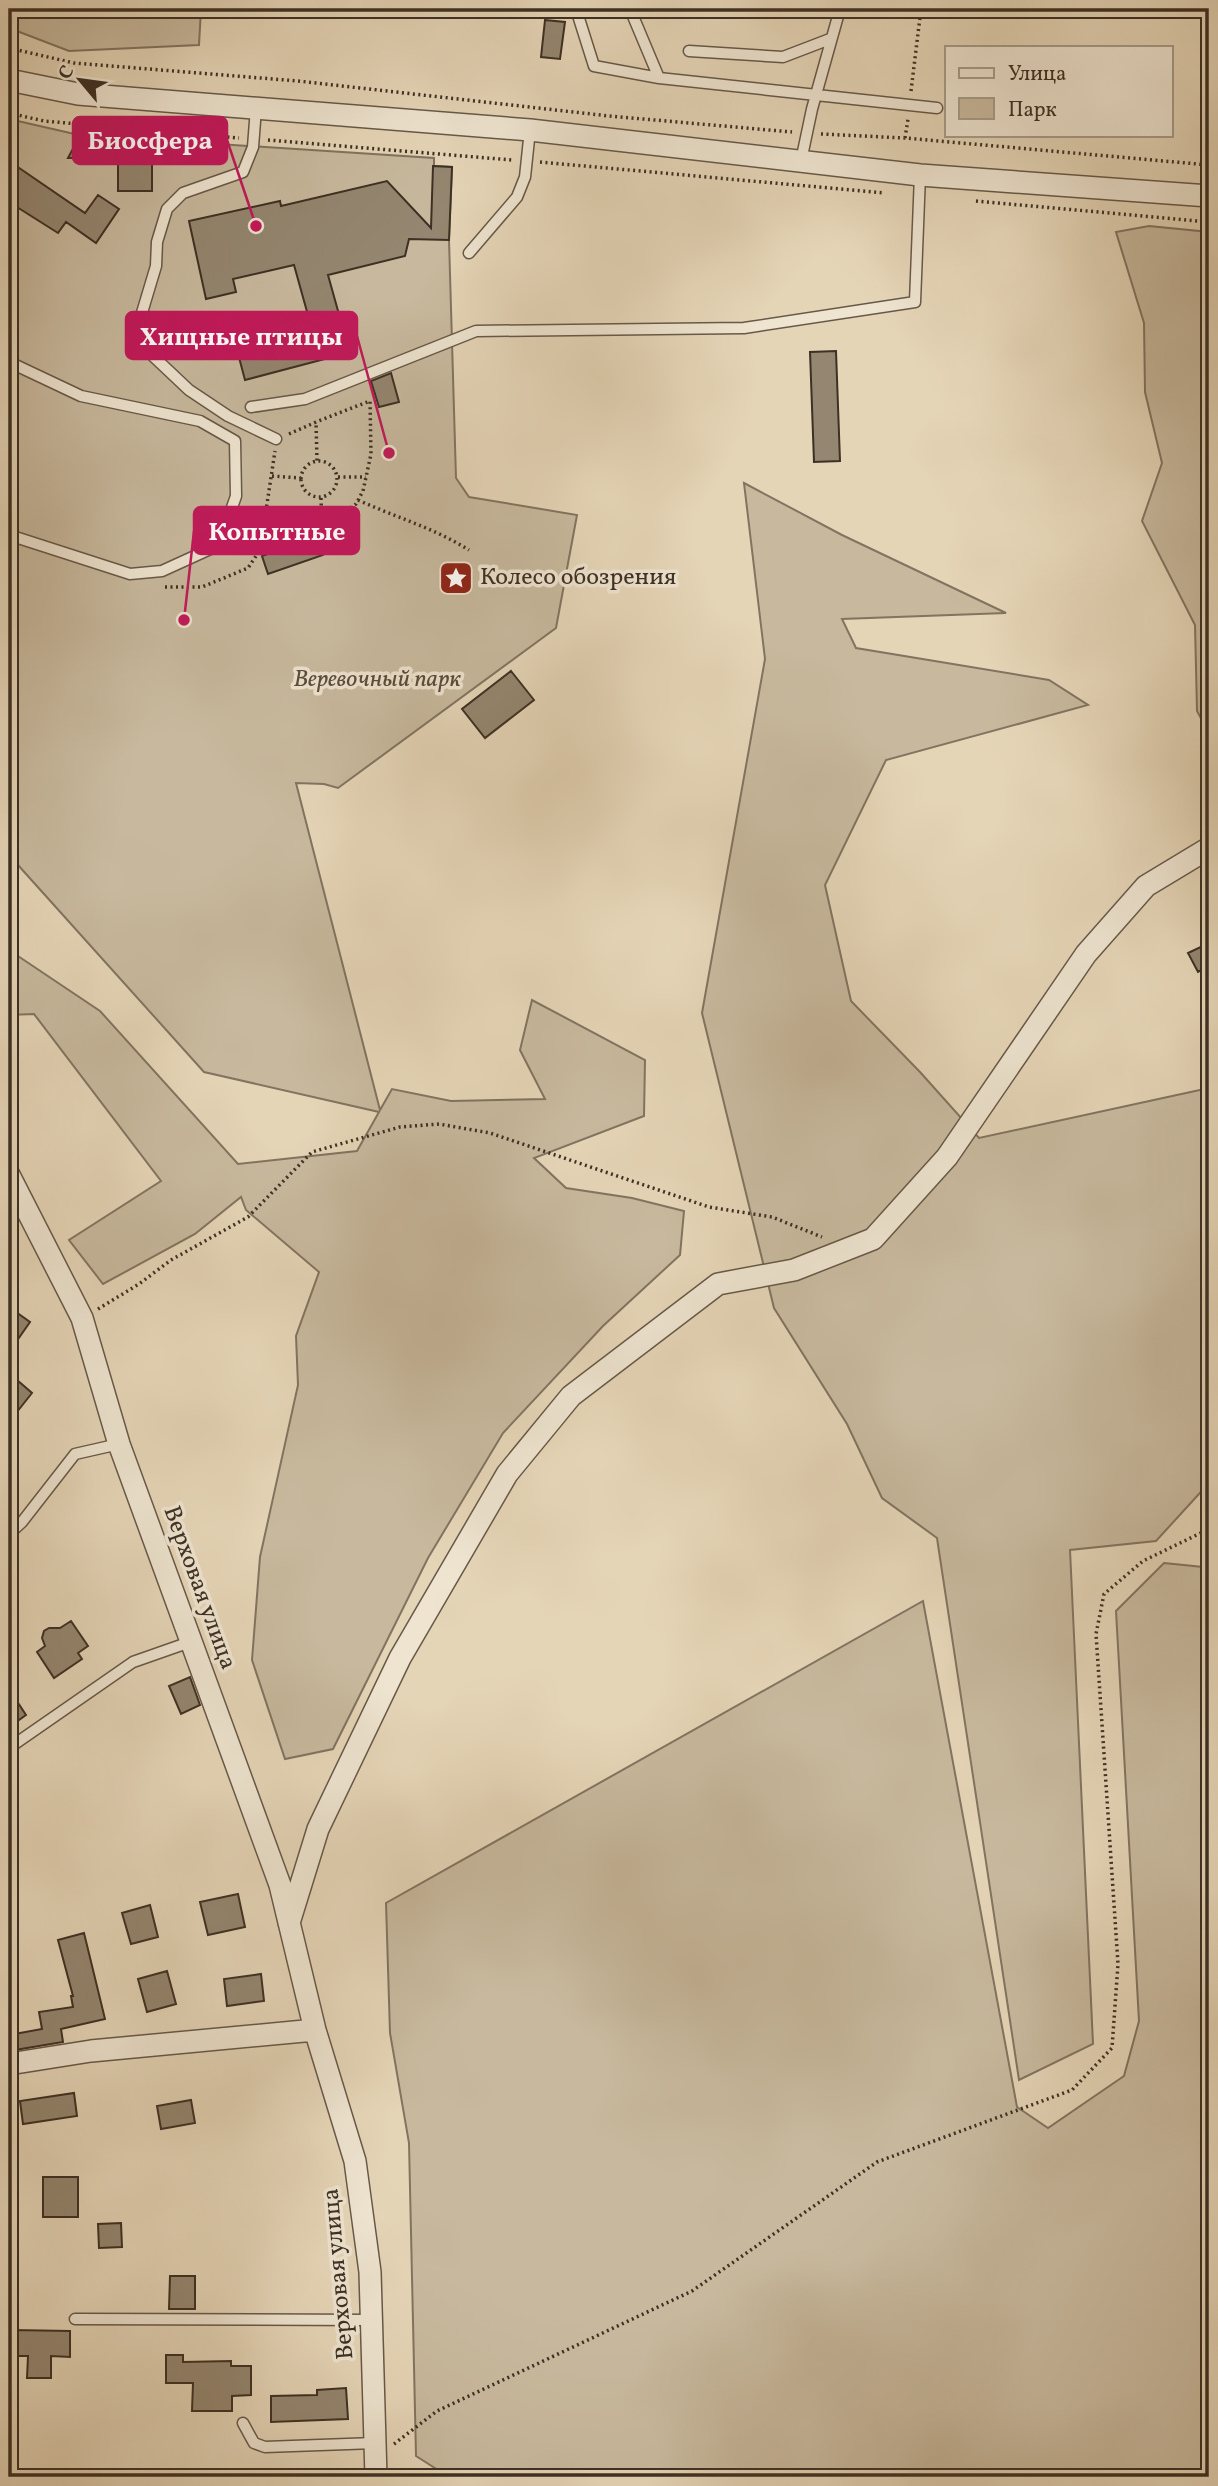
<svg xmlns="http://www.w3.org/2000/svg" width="1218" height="2486" viewBox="0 0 1218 2486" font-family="Vollkorn,serif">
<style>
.green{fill:#c8b99e;stroke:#827461;stroke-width:2}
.building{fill:#948670;stroke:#3d3024;stroke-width:2}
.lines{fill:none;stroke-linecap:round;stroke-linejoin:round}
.lane-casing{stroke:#675949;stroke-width:13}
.street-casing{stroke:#675949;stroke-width:24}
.path{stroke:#3d3024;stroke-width:3.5;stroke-dasharray:2 3.5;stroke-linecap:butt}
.lane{stroke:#eee4d0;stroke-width:10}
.street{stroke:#eee4d0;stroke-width:21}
.labels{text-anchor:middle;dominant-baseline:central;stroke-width:7;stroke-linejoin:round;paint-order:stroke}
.poi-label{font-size:24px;fill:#3d3024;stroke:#eee4d0;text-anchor:start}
.park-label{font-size:24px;font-style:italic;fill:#594b3c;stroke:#eee4d0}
.street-label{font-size:24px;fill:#3d3024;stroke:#eee4d0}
.leader{fill:none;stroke:#c2185b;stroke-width:2.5}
.callout-dot{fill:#c2185b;stroke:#eee4d0;stroke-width:2.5}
.callout{fill:#c2185b;stroke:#c2185b;stroke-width:2.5}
.callout-label{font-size:26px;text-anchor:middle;font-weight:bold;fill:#fff}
</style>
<rect width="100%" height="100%" fill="#e5d5b7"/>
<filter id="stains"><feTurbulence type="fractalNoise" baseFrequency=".00286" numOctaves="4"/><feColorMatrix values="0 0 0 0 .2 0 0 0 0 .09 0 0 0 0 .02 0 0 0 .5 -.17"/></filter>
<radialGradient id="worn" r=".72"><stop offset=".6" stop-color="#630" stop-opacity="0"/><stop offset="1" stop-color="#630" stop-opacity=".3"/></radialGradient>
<path class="green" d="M9,9H201L199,45L69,51L9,28Z
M9,119L79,135L434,158V166L452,167L449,240L456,478L469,497L577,515L556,628L338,788L324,784L296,783L380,1110L392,1089L451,1101L545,1099L520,1050L532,1000L645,1060L644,1116L534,1158L566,1188L632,1198L684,1211L680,1255L603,1326L503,1433L428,1558L333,1749L285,1759L252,1660L260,1557L298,1385L296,1336L319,1272L246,1210L241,1197L195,1234L103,1284L69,1240L161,1181L34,1014L9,1015V950L100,1011L238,1164L357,1151L379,1112L204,1072L9,855Z
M1149,226L1209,232V733L1197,711L1195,625L1142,521L1162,463L1145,392L1144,323L1116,232Z
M744,483L842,535L1006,613L842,619L856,648L1049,680L1088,705L886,760L825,885L851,1001L920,1072L979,1138L1209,1088V1483L1156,1541L1070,1550L1093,2044L1019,2080L937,1538L882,1498L847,1424L774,1308L702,1013L765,659Z
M1164,1563L1203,1567L1209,1575V2477H449L416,2456L409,2143L390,2033L386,1903L923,1601L1017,2107L1048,2128L1124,2076L1139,2021L1116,1611Z"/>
<path class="building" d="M545,20L565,22L560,59L541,57Z
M76,143H137V146H152V191H118V158H68Z
M9,161L85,213L98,195L119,209L96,243L66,222L58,233L9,202Z
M433,166L452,167L449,240L409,239L405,256L328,275L340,318L326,321L336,356L245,380L236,346L311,326L294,265L233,279L236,292L206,299L189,221L280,201L281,206L387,181L431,228Z
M836,351L840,461L814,462L810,352Z
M391,373L399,402L379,407L371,381Z
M316,536L323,555L268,574L262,556Z
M511,671L534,700L485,738L462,709Z
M1209,943V966L1198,972L1188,953Z
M9,1307L30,1322L9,1352Z
M17,1380L32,1393L9,1422V1390Z
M71,1621L88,1646L78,1653L82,1659L54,1678L37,1652L45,1646L42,1638L44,1631L49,1628H60Z
M190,1677L200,1705L181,1714L169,1686Z
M9,1689L26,1715L9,1727Z
M238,1894L245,1927L208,1935L200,1902Z
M150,1905L158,1937L131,1944L122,1913Z
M84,1933L105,2019L61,2029L63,2042L9,2051V2035L42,2029L39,2012L73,2007L71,1996H73L58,1940Z
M167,1971L176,2004L147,2012L138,1979Z
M261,1974L264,2001L227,2006L224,1979Z
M74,2093L77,2116L23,2124L20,2101Z
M191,2100L195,2123L161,2129L157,2106Z
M43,2177H78V2217H43Z
M121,2223L122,2247L99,2248L98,2224Z
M170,2276H195V2309H169Z
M12,2330L70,2331V2357L51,2356V2378H27L28,2356H11Z
M166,2355H183V2362L231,2361V2366H251V2395L232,2396V2411H192L193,2383H166Z
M346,2388L348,2419L271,2422V2396L317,2395V2390Z"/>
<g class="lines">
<g class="lane-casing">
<path id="lane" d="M576,9L594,66L659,78L937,108
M630,9L659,78
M689,51L783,57L830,39
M256,108L253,147L243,172L183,193L167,209L157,242L156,266L141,316L153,356L189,390L228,416L276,439
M801,161L812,109L840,9
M469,253L517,197L525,177L530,130
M9,362L81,396L200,421L235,441L236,496L219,545L162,571L130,574L9,535
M251,407L305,399L476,331L744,328L915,302L920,175
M9,1534L22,1522L75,1454L119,1444
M9,1748L133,1662L190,1642
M75,2319L371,2320
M243,2423L254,2443L265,2447L375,2443"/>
</g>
<g class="street-casing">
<path id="street" d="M9,80L78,94L530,130L920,175L1209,196
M9,1175L82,1318L119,1444L280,1885L315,2030L355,2161L370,2272L376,2477
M289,1923L318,1829L400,1658L507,1474L571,1396L718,1284L794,1270L873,1239L947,1157L1086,954L1146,886L1209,848
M9,2064L91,2051L315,2030"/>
</g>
<path class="path" d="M9,48L74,63L298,81L609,116L792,132
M911,91L921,9
M9,113L44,121L239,138
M821,134L905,138L1209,165
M905,138L908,119
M268,140L512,160
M540,162L885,193
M976,201L1209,222
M289,434L316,422L317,461
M301 479a18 18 0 1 1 36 0a18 18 0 1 1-36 0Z
M272,476L301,478
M338,477H366
M321,498L322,529
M358,500C395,517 434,528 469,550
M260,550L275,451
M165,587H202L248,568L260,550L322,529L356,504L363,491L371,454L370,401L316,422
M98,1309L139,1284L171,1260L248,1217L312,1152L400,1127L439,1124L490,1133L709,1207L772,1217L822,1237
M394,2444L437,2411L692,2291L877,2162L1072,2090L1112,2048L1118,1964L1096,1634L1104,1594L1143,1561L1209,1529"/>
<use href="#lane" class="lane"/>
<use href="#street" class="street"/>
</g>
<defs>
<g id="sight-square" transform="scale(1.75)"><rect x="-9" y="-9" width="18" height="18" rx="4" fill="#8f2418" stroke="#eee4d0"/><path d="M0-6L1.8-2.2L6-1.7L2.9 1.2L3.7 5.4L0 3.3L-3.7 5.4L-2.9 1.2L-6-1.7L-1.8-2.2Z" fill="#fff"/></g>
</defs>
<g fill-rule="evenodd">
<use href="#sight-square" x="456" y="578"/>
</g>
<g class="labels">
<g class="poi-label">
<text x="480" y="578">Колесо обозрения</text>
</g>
<g class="park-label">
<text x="377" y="680">Веревочный парк</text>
</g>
<g class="street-label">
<text transform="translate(199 1588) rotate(70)">Верховая улица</text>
<text transform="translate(339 2274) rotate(-95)">Верховая улица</text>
</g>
</g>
<path class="leader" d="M256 226L227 140M389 453L357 336M184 620L194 531"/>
<g class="callout-dot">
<circle cx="256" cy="226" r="7"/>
<circle cx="389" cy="453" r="7"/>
<circle cx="184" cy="620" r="7"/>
</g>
<g class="callout">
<rect x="73" y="117" width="154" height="47" rx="7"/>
<rect x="126" y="312" width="231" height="47" rx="7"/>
<rect x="194" y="507" width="165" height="47" rx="7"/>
</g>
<g class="callout-label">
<text x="150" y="149">Биосфера</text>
<text x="241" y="345">Хищные птицы</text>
<text x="277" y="540">Копытные</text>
</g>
<rect width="1218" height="2486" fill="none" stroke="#e5d5b7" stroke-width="35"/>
<rect x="10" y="10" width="1197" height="2465" fill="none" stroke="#3d3024" stroke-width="3.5"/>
<rect x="18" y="18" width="1183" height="2451" fill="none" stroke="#3d3024" stroke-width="2"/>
<rect x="945" y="46" width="228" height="91" fill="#eee4d0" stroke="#a79c8b" stroke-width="2"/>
<rect x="959" y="68" width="35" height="10" fill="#eee4d0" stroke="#a79c8b" stroke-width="2"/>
<text x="1008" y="80" font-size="21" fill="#3d3024">Улица</text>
<rect x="959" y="98" width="35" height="21" fill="#c8b99e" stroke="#a79c8b" stroke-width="2"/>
<text x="1008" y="116" font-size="21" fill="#3d3024">Парк</text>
<g transform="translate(80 80) rotate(299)" stroke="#eee4d0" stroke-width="5" paint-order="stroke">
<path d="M0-5L12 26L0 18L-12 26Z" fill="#3d3024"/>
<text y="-10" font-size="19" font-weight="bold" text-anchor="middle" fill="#3d3024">С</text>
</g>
<rect width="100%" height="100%" filter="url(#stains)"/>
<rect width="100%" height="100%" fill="url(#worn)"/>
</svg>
